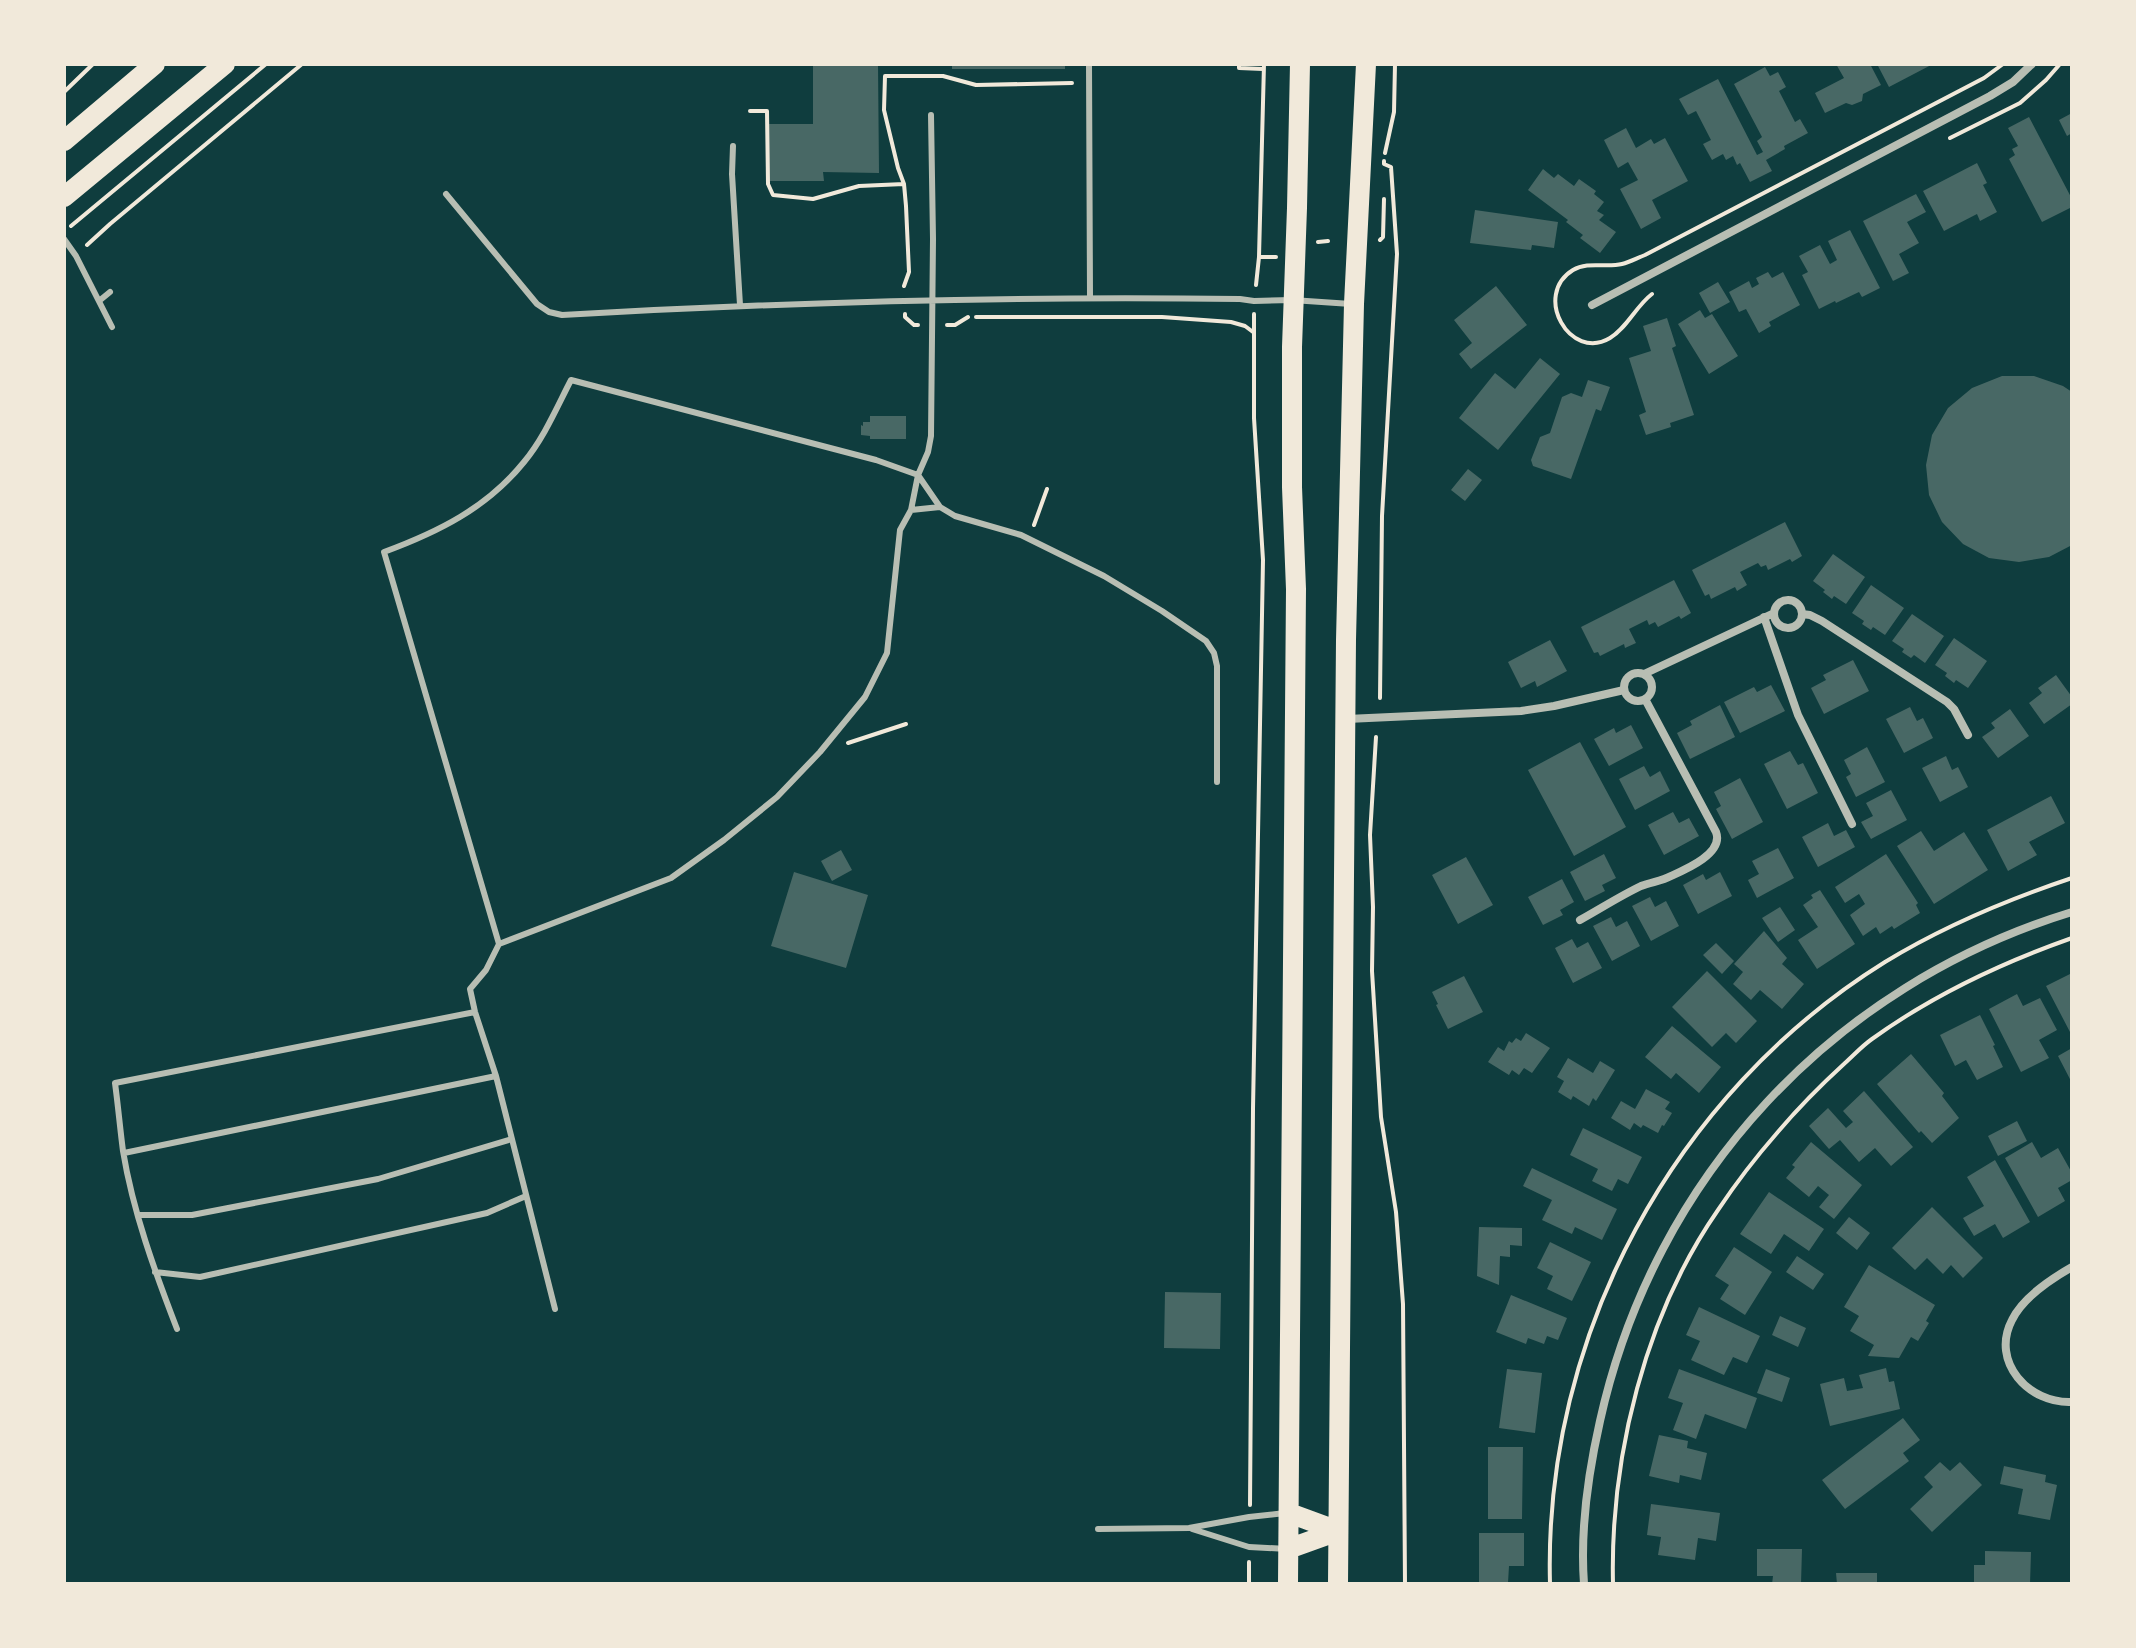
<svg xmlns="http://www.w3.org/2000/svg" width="2136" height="1648" viewBox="0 0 2136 1648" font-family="'Work Sans',sans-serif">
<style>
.building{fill:#486865}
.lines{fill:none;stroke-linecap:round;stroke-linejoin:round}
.path{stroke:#f1e9da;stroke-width:4}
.service{stroke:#b8beb3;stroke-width:6}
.minor{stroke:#b8beb3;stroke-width:8}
.primary{stroke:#f1e9da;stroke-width:20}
</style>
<rect width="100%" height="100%" fill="#0f3d3e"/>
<path class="building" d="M813,64H878L879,173L823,172L824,181H766V124H813Z
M952,64H1065V69H952Z
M1836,64H1870L1881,85L1863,94L1862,101L1852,105L1846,103L1825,113L1815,93L1844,78Z
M1877,64H1933L1889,87Z
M1765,67L1770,76L1778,72L1786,87L1779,91L1795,122L1800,119L1808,133L1784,146L1785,149L1766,160L1772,171L1750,182L1740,163L1737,165L1733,156L1726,160L1723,154L1712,160L1703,144L1711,140L1696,111L1688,115L1679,99L1718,79L1757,155L1763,152L1757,141L1762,137L1734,84Z
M2072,113V133L2067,136L2059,120Z
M2029,117L2072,199V207L2042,222L2009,159L2015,155L2012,149L2018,146L2008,128Z
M1626,128L1636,148L1651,139L1654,144L1665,138L1688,181L1652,200L1661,218L1641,229L1620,189L1638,180L1628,162L1618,168L1604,140Z
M1977,163L1987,183L1983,185L1997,212L1980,221L1977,214L1944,231L1923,191Z
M1543,169L1554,178L1558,174L1574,186L1579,179L1596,191L1594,194L1604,202L1597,211L1604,215L1599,220L1616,232L1600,253L1580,238L1583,235L1566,222L1568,220L1528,190Z
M1916,194L1926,212L1907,222L1919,243L1899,254L1909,273L1893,281L1863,221Z
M1475,210L1558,222L1554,248L1532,245L1531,250L1470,243Z
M1850,230L1880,288L1862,297L1859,292L1836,303L1835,301L1819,309L1802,275L1808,272L1799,256L1820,245L1830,264L1837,260L1828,241Z
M1768,272L1772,278L1783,272L1800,305L1769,322L1771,326L1759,333L1746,309L1739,312L1729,292L1749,281L1752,288L1759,284L1756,278Z
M1718,282L1730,302L1710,313L1699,293Z
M1496,286L1527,325L1471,369L1459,354L1472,343L1454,320Z
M1700,310L1705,318L1712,314L1738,356L1709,374L1678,324Z
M1667,318L1676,346L1672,348L1694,415L1670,423L1671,427L1646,435L1639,415L1646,412L1629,358L1651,351L1643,326Z
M1540,358L1560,374L1498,450L1459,418L1495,373L1515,389Z
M2002,376H2034L2063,386L2072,392V545L2049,557L2019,562L1989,558L1963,544L1942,522L1929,495L1926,465L1932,435L1948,408L1972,388Z
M1588,380L1610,387L1601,411L1596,409L1571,479L1533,466L1531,460L1540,437L1550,433L1562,397L1571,393L1582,397Z
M870,416H906V439H870V436L861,435V425L863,426V422H870Z
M1468,469L1482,480L1465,501L1451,490Z
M1785,522L1802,556L1792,562L1790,559L1768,570L1766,565L1761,567L1758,563L1740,572L1747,585L1737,591L1735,587L1711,599L1709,594L1705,596L1692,570Z
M1833,554L1865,577L1846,604L1834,596L1832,599L1823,592L1825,590L1813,581Z
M1674,580L1691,613L1681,619L1679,616L1658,627L1655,622L1649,625L1647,620L1629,629L1636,643L1625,648L1624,644L1600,656L1598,652L1594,653L1581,627Z
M1871,585L1904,608L1885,635L1873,627L1871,630L1862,624L1864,621L1852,613Z
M1912,614L1944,636L1925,663L1914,655L1911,658L1902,652L1904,649L1892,641Z
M1954,638L1987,661L1968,688L1956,680L1954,683L1945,676L1947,673L1935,665Z
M1550,640L1567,671L1537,687L1535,681L1521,688L1508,662Z
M1853,660L1869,691L1824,714L1811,688L1826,680L1823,675Z
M2056,675L2072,697V704L2044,724L2029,703L2042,693L2038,688Z
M1771,685L1785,711L1740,733L1724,702L1754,687L1757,692Z
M1720,705L1735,737L1690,759L1677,733L1692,725L1690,721Z
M1910,707L1917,721L1923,718L1933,738L1904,753L1886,719Z
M2010,709L2029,736L1998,758L1982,737L1995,728L1991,723Z
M1631,725L1643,748L1609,766L1594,739L1614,728L1616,733Z
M1580,742L1626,827L1574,856L1528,770Z
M1867,747L1885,782L1856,797L1846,777L1851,774L1844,760Z
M1790,751L1798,765L1803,763L1818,793L1787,809L1764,764Z
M1946,756L1952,770L1958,767L1968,787L1940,802L1922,768Z
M1644,766L1650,777L1660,771L1670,791L1635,810L1619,779Z
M1740,778L1763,822L1732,839L1716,809L1721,806L1714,792Z
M1891,790L1907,820L1871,839L1861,822L1873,816L1866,803Z
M2051,796L2065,823L2029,842L2037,855L2008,871L1987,830Z
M1673,812L1679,823L1689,818L1699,836L1664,855L1648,825Z
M1828,823L1834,836L1846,830L1855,847L1818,867L1802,837Z
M1921,831L1934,851L1964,832L1988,870L1934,904L1897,846Z
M1778,848L1794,878L1757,898L1748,880L1759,874L1752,861Z
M841,850L852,870L832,881L821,861Z
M1604,854L1616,878L1602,885L1605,891L1585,901L1570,872Z
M1886,854L1918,903L1916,905L1920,913L1894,929L1892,926L1880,934L1876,927L1863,936L1850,915L1865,904L1859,894L1845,903L1835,887Z
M1466,857L1493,905L1458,924L1432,875Z
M794,872L868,895L846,968L771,946Z
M1720,872L1732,896L1698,914L1683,885L1703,874L1706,880Z
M1562,879L1574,902L1560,910L1563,915L1543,925L1528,897Z
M1820,890L1855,944L1817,969L1798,940L1818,927L1803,905L1813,898L1811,895Z
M1650,897L1655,907L1666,901L1679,926L1651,941L1632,906Z
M1780,907L1795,930L1778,942L1762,918Z
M1611,917L1616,927L1627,921L1640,946L1612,961L1593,926Z
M1764,931L1787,958L1782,964L1804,984L1782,1009L1760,990L1751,1000L1733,984L1743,972L1734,964Z
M1572,939L1577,948L1588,942L1602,968L1573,983L1555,948Z
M1716,943L1734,961L1722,974L1703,955Z
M1707,971L1757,1021L1736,1043L1726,1033L1712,1047L1672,1007Z
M2072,973V1031L2070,1032L2046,986Z
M1464,976L1483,1012L1448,1029L1436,1005L1438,1004L1432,992Z
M2017,994L2023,1006L2040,998L2057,1030L2039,1040L2049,1058L2021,1072L1989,1009Z
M1980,1015L1995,1045L1993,1046L2003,1067L1977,1080L1966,1060L1955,1066L1940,1035Z
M1672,1026L1721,1067L1699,1093L1676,1073L1671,1079L1645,1057Z
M1526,1033L1550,1048L1532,1073L1524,1068L1519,1075L1512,1070L1509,1075L1488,1062L1498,1047L1504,1051L1509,1041L1512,1043L1516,1038L1521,1041Z
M2072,1048V1083L2058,1056Z
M1911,1054L1944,1093L1942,1096L1959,1118L1932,1143L1921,1131L1919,1133L1877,1084Z
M1568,1058L1593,1073L1600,1061L1615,1070L1596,1101L1593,1098L1589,1106L1573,1096L1571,1100L1558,1092L1564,1081L1557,1077Z
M1646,1089L1670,1102L1665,1109L1672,1113L1664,1126L1662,1125L1658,1133L1643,1125L1641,1128L1634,1123L1630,1130L1611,1118L1621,1101L1635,1109Z
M1864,1091L1913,1147L1891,1166L1875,1148L1859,1162L1840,1140L1829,1149L1809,1126L1828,1108L1846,1128L1853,1122L1843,1111Z
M2017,1121L2027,1141L1998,1156L1988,1136Z
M1583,1128L1642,1157L1628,1184L1618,1179L1612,1191L1592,1181L1598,1169L1570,1155Z
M1811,1142L1862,1185L1834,1219L1819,1207L1829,1195L1818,1186L1809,1197L1786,1178L1795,1167L1792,1165Z
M2032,1142L2041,1158L2058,1148L2072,1173V1180L2058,1188L2065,1201L2038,1217L2005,1158Z
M1995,1160L2030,1222L2003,1238L1995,1224L1974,1236L1963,1218L1984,1206L1967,1177Z
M1532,1168L1617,1209L1602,1240L1575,1227L1572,1234L1542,1220L1552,1200L1523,1186Z
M1769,1192L1824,1229L1809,1251L1784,1234L1771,1254L1740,1234Z
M1932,1207L1983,1258L1963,1278L1951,1265L1943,1274L1927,1258L1915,1270L1892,1248Z
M1849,1217L1870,1233L1857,1250L1836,1233Z
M1479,1227L1522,1228V1246L1510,1245V1257L1500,1256L1499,1285L1477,1276Z
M1550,1242L1591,1262L1572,1301L1547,1289L1553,1276L1537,1268Z
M1734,1247L1772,1272L1745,1315L1720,1299L1729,1285L1715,1276Z
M1797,1256L1824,1274L1813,1290L1786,1272Z
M1869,1265L1935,1305L1926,1321L1929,1323L1918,1341L1911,1337L1899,1358L1868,1356L1874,1345L1850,1331L1859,1316L1844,1307Z
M1165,1292L1221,1293L1220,1349L1164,1348Z
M1511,1295L1567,1318L1558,1340L1547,1336L1544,1344L1528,1338L1526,1344L1496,1332Z
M1699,1307L1760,1336L1747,1363L1733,1357L1724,1375L1691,1360L1700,1341L1686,1335Z
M1780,1316L1806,1328L1798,1347L1772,1335Z
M1886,1368L1889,1382L1894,1381L1900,1409L1830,1426L1820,1384L1844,1378L1847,1391L1863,1388L1859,1375Z
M1507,1369L1542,1373L1535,1433L1499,1428Z
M1679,1369L1757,1398L1746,1429L1705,1414L1696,1439L1673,1430L1683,1403L1668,1398Z
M1766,1369L1790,1378L1782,1402L1757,1393Z
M1903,1418L1920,1440L1903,1453L1909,1461L1845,1509L1822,1480Z
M1659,1435L1688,1441L1687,1448L1707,1453L1701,1480L1680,1475L1679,1483L1649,1476Z
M1488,1447H1523L1522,1519H1488Z
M1940,1462L1950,1471L1960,1462L1982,1485L1932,1532L1910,1509L1933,1487L1924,1477Z
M2004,1466L2046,1475L2045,1482L2057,1485L2050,1520L2018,1514L2023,1489L2000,1484Z
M1651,1504L1720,1513L1716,1541L1698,1538L1695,1560L1658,1555L1661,1537L1647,1535Z
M1479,1533H1524V1566H1509L1508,1583H1479Z
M1757,1549H1802L1801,1584H1772L1773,1576H1757Z
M1985,1551L2031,1552L2030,1584H1974V1565H1985Z
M1836,1573H1877V1584H1837Z"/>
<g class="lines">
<path class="path" d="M1239,64V68L1263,69
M64,92L93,64
M750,111H767L768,184L773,195L813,199L859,186L904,184
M1950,138L2020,103L2046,80L2060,64
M1385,153L1394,112L1395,64
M71,226L266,64
M1380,240L1383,237L1384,199
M1318,242L1328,241
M87,245L110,224L302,64
M1259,257H1276
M1256,285L1259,257L1264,64
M904,286L909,272L906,206L904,184L898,168L884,110L885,76H943L976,85L1072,83
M1652,294C1636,306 1627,328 1610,338C1570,362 1532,295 1573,270C1588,261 1606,268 1622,264C1630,262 1637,258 1645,255L1984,78L2003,64
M905,314V317L914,325H918
M976,317H1162L1231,322L1245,326L1253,332
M947,325H955L968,317
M1034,525L1047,489
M1380,698L1382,516L1397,254L1391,167L1384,164V161
M1376,737L1370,835L1373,907L1372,971L1381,1117L1396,1212L1403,1304L1405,1584
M848,743L906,724
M1250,1505L1253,1109L1263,560L1254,418V314
M1249,1562V1584
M1550,1584C1543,1336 1674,1093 1885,962C1944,926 2006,900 2072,878
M1613,1584C1610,1457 1645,1315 1718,1210C1736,1183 1756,1157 1777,1133C1798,1108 1821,1085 1845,1063C1854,1055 1862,1046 1872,1039C1933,995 2001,963 2072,938"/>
<path class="service" d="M1089,64L1090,297
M931,115L933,239L931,436L928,452L918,475L940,507L955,516L1021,535L1104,576L1162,611L1206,641L1214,653L1217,666V782
M733,146L732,174L740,305
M446,194L537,304L549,312L562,315C788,302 1014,296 1240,299L1254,301L1292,300L1351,304
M64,239L76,256L112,327
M99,301L110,292
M911,510L940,507
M499,944L671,878L724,840L777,797L820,752L865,697L887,653L900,530L911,510L918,475L876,460L571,380C557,407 544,438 524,462C487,508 438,532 384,552L499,944L486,970L470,989L475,1012L496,1076L555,1309
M124,1153L496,1076
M139,1215H192L378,1179L512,1139
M155,1272L200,1277L487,1213L526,1196
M177,1329C155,1272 133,1212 123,1151C120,1128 118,1105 115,1083L475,1012
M1098,1529L1189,1528L1249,1517L1285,1513
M1192,1529L1249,1547L1287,1549"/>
<path class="minor" d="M1592,305L1990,96L2013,82L2032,64
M1774 614a14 14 0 1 1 28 0a14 14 0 1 1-28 0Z
M1802,614L1810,615L1822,621L1947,702L1954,709L1968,735
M1764,617L1798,715L1852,824
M1624 687a14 14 0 1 1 28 0a14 14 0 1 1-28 0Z
M1644,674L1774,613
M1347,719L1521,711L1554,706L1624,690
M1580,920C1600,909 1620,896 1641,886C1651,882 1662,881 1671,876C1687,869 1724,853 1716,832L1645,699
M2072,1267C2051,1279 2023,1297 2012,1320C1990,1362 2029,1404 2072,1402
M1584,1584C1580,1530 1588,1474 1600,1421C1654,1177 1833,985 2072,912"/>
<path class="primary" d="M64,141L155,64
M64,197L225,64
M1289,1513L1338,1531
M1288,1549L1338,1531
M1288,1584L1296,589L1292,487V347L1297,208L1300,64
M1338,1584L1346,640L1354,304L1366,64"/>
</g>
<rect width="2136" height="1648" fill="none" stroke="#f1e9da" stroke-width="132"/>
</svg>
